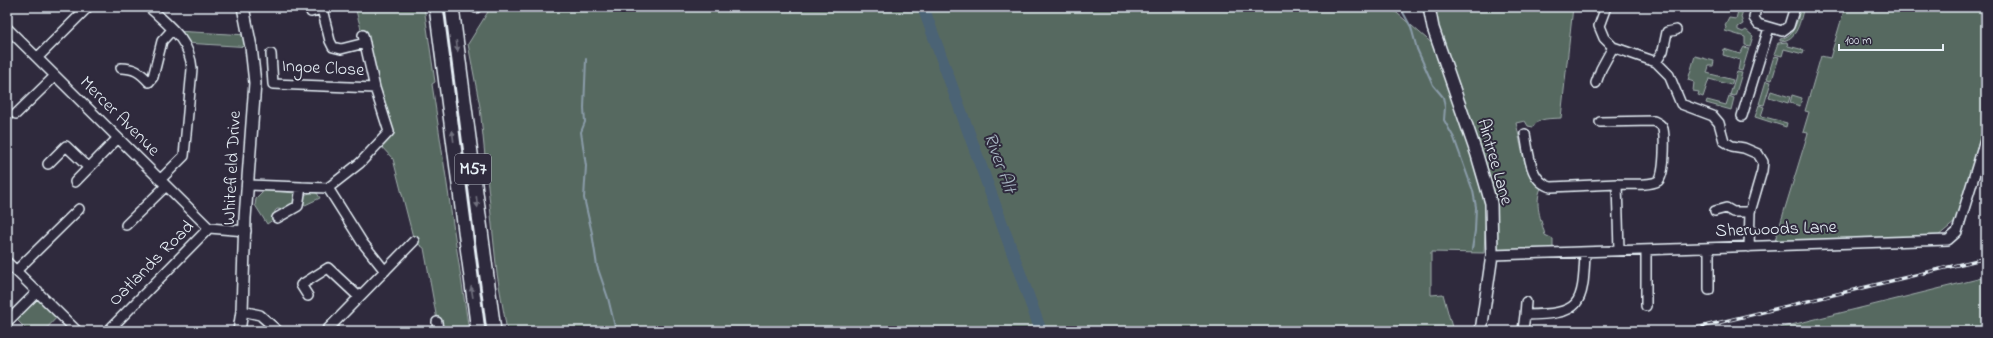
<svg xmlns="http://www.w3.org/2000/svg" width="1993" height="338" viewBox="0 0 1993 338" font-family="'Indie Flower',sans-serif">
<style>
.green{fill:#576961;stroke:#a0adac}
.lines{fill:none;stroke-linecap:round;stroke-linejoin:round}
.stream{stroke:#8a9ca9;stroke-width:2}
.river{stroke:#4b6375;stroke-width:12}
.minor-casing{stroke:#e8f1f8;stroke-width:12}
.major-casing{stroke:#e8f1f8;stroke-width:14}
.highway-casing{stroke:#e8f1f8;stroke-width:16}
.minor{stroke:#2f2a3d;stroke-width:9}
.major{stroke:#2f2a3d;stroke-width:11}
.highway{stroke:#2f2a3d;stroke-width:13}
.rail-casing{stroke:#e8f1f8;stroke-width:3.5}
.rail{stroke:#2f2a3d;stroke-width:2;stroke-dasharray:6;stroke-linecap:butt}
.oneway{fill:#70707e}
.labels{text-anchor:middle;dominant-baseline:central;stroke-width:4;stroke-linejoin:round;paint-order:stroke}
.shield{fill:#2f2a3d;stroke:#b0b5c0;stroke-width:1}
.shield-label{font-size:17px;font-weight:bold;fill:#e8f1f8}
.street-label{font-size:18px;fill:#e8f1f8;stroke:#2f2a3d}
.water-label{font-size:19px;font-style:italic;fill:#a9b8c4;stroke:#2f2a3d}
</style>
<rect width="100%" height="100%" fill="#2f2a3d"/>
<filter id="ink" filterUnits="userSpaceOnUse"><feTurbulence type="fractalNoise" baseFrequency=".025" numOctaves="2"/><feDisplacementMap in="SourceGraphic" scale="8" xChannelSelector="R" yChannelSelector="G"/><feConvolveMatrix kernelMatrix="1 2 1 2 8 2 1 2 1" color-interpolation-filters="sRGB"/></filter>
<g filter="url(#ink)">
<path class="green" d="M355,7H424L435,82L432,84L469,331H439L424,248L414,241L393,159L379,144L389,132Z
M491,7H1390L1434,45L1466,137L1486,208L1484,253L1431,252V295L1443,294L1453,331H507L497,274L480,107L468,44Z
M1432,7H1573L1561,118C1551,119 1538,117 1533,127L1528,126L1525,121L1516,123C1521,142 1524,178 1541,188C1534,204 1541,219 1545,235L1553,239V249L1496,251L1487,170L1488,168L1486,170Z
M1739,7H1744L1741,17L1743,24L1738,27V30L1743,32L1746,30L1753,36L1750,46L1745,45V37L1725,31L1726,27L1725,26L1729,18L1736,19Z
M1801,7H1804C1800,20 1798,41 1780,41V39C1796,36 1797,20 1801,7Z
M1845,7H1986V121L1955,222L1938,236L1775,241L1808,133L1803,132L1809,112L1805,111L1821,56L1830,58Z
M174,31L248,35L251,47L185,43Z
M1787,42L1788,46L1804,50L1803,54L1784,49L1782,56L1774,54L1778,43Z
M1744,47L1749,48L1742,71L1738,70L1740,60L1723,55L1724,49L1740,54Z
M1695,56L1714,61L1713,66H1709L1707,73L1733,80L1731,85L1709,79L1703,97L1698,95L1699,92L1693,91L1694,82L1688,80Z
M1774,56L1779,57L1772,80L1767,79Z
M1737,72L1742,73L1735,96L1730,95Z
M1766,81L1771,82L1764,105L1759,104Z
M1771,91L1790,97L1788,103L1769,97Z
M1792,95L1802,98L1800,106L1790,103Z
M1729,96L1734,98L1731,110L1706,103L1707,100L1726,105Z
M1759,105L1764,107L1761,116L1787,123L1786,127L1755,117Z
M265,190L295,193L297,196C294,205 287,211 277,209L275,211L274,219L267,224L255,205L256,199Z
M313,192L317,193L320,198L303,206L304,195Z
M1986,277V331H1767Z
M38,291L60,314L44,331H28L13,316Z"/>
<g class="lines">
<path class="stream" d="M1400,7L1411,27L1417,49L1433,85L1443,97L1445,107L1444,120L1454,138L1473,191L1476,207L1475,231L1472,249
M586,59L584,108L585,122L581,132L586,166L584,198L592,233L597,266L608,298L616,331"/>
<path class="river" d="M923,7L1041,331"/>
<g class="minor-casing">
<path id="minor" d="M149,7C169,26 190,40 192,69L184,156L160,180
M1606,7L1599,26L1604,38L1613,47L1656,62L1669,75L1681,104L1713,116L1719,123L1724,141L1732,146L1744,148L1758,154L1763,162L1762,171L1750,212L1749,247
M1756,7L1754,18L1758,24L1782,31L1789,26L1795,7
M476,8V7
M311,12L322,9L330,41L333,47L341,49L365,43
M7,28L209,228
M271,54L273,84L375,88
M38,57L88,7
M1656,62L1663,51L1667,32L1676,30
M121,68C134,68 140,72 149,82L153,77L162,41L172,30
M1596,83L1601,69L1613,47
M16,114L55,76
M1742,116L1769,28
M1600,122L1654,121C1658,123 1662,125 1663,129C1665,139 1665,175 1658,181C1650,186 1627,184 1617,184L1619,250
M1525,134C1529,152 1529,182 1551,187L1617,184
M48,164L66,146L89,168
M75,182L118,138
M249,185L328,188L360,163L389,132L375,88L363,35
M328,188L362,242L385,271
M1715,211L1726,208L1733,212H1750
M277,218L298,206L301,187
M126,225L166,186
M1646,250V306
M1492,255L1948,240L1957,232L1986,137
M7,262L77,331
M16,271L79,209
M1709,290V248
M308,296L301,285L328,268L359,297
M1526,302L1525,315C1581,314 1583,307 1585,253
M242,311L260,315L278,331
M7,322L38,291
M437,322L438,331
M1523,330L1525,315
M108,331L209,228L246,231
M326,331L414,241"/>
</g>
<g class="major-casing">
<path id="major" d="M1429,7L1433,28L1477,155L1491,203L1492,255L1481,331
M239,331L242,311L245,218L255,83L251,47L243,7"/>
</g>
<g class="highway-casing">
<path id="highway" d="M436,7L478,331
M452,7L494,331"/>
</g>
<use href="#minor" class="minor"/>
<use href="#major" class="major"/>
<use href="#highway" class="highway"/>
<g class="rail-casing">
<path id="rail" d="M1684,331L1986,258"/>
</g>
<use href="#rail" class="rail"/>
</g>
<defs><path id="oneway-solid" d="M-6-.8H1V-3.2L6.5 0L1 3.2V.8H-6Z"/></defs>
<g class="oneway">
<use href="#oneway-solid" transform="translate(457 46) rotate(83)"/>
<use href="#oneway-solid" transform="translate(453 136) rotate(-97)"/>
<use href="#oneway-solid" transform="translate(477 202) rotate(83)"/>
<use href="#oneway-solid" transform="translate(472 292) rotate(-99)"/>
</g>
</g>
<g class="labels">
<rect class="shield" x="455" y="154" width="36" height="30" rx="3"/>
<g class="shield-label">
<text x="473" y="169">M57</text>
</g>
<g class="street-label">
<text transform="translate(323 69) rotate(3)">Ingoe Close</text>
<text transform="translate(119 117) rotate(45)">Mercer Avenue</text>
<text transform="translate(1494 162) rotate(74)">Aintree Lane</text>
<text transform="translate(233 168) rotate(-87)">Whitefield Drive</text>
<text transform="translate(1776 230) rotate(-2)">Sherwoods Lane</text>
<text transform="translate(152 264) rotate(-45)">Oatlands Road</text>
</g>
<g class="water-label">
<text transform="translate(999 163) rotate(70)">River Alt</text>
</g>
</g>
<rect width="1993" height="338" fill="none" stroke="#2f2a3d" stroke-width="24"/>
<rect x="12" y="12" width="1969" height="314" fill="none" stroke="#e8f1f8" stroke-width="1.5" filter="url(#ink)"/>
<path d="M1839 44v6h104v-6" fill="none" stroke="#e8f1f8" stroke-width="2"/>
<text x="1845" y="44" font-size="12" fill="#e8f1f8" stroke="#2f2a3d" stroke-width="3" paint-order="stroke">100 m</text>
</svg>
